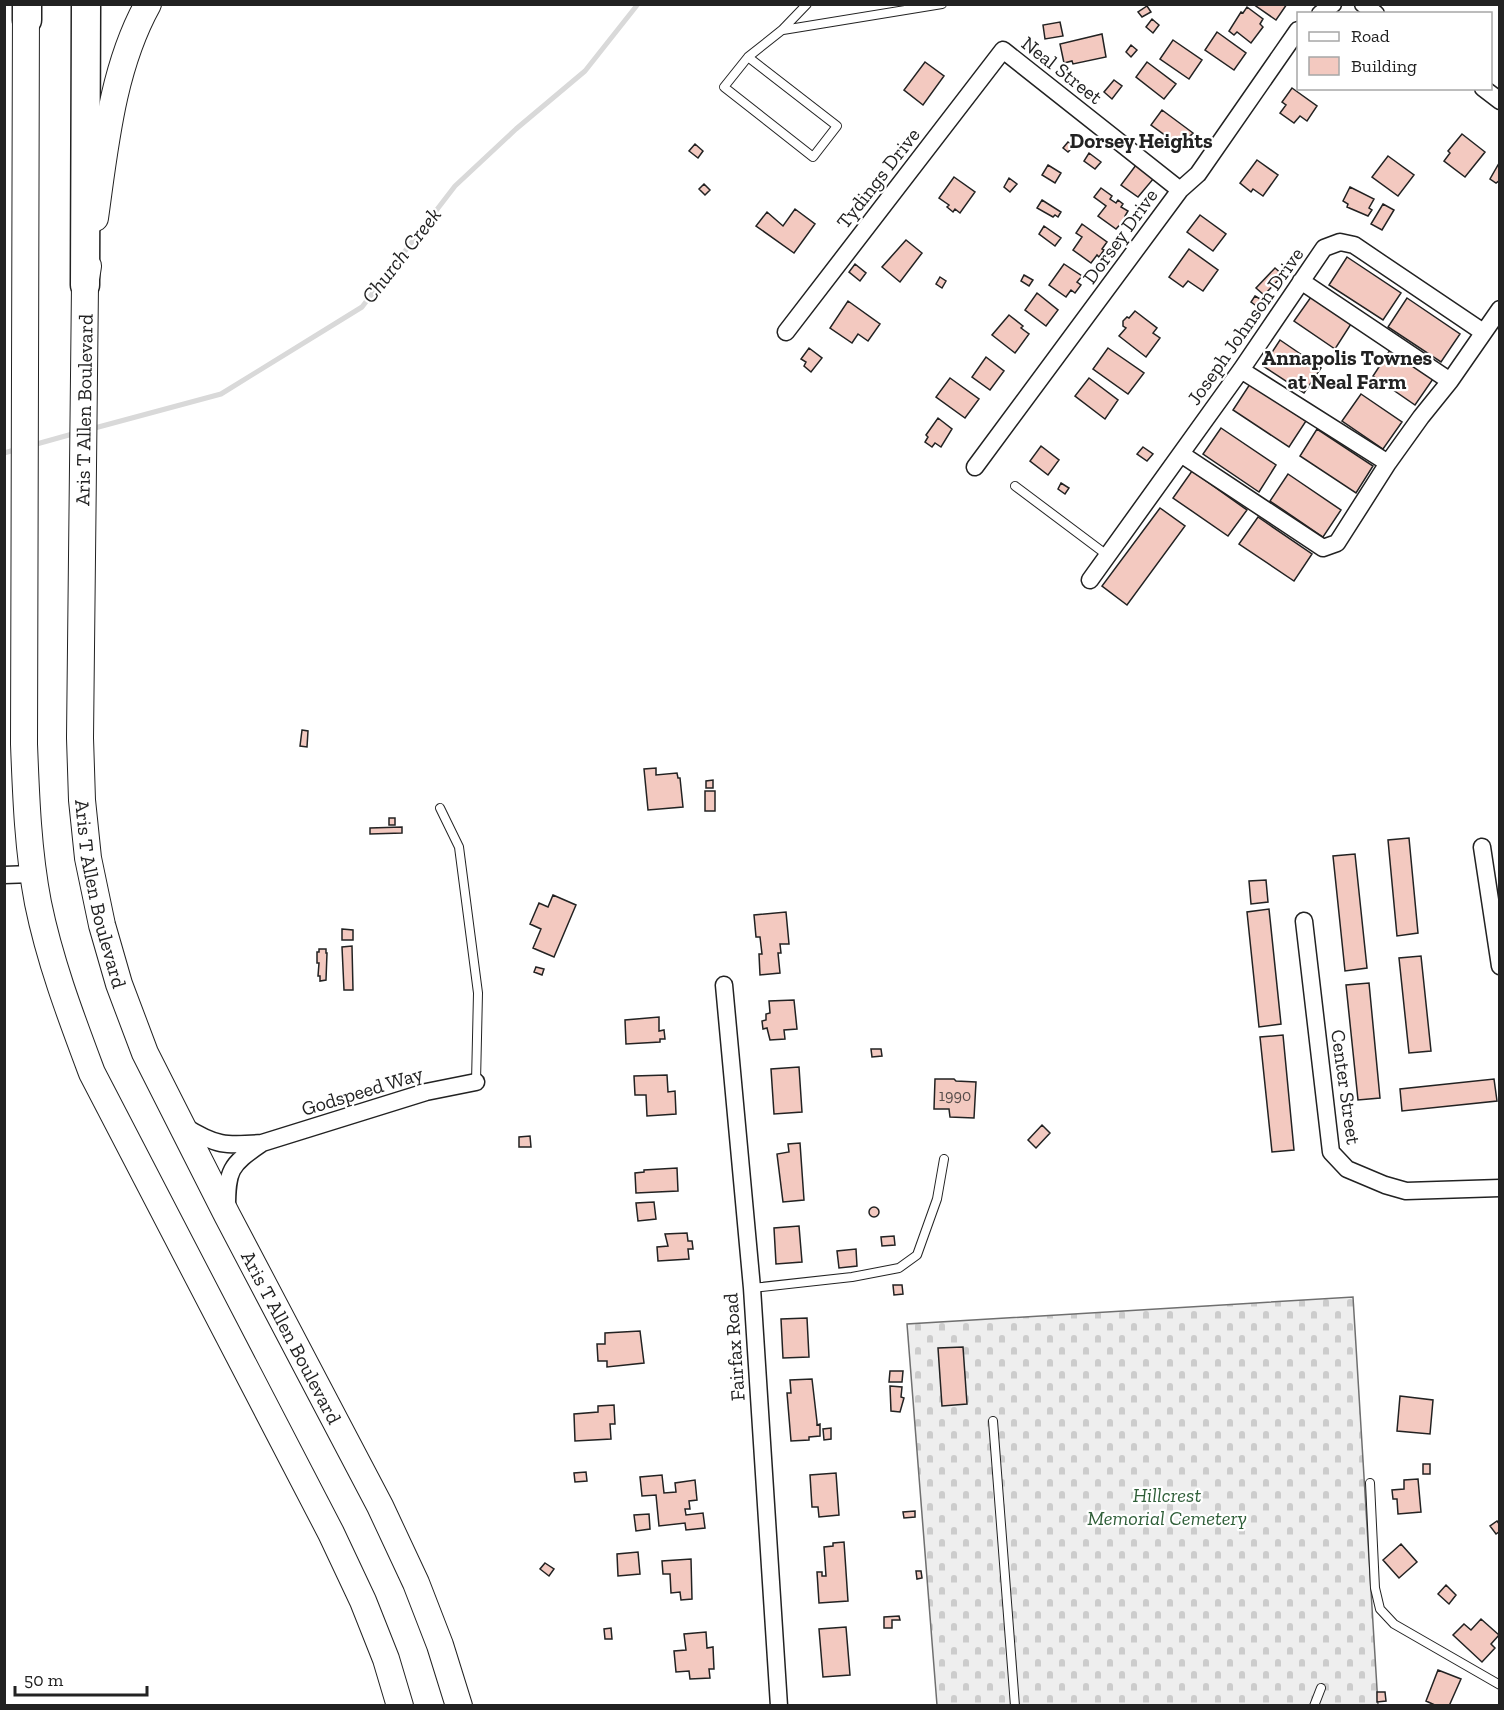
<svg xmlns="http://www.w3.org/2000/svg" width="1504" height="1710" viewBox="0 0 1504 1710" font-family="'Zilla Slab',serif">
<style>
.cemetery{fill:url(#cemetery-stones);stroke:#6f6f6f;stroke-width:1.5}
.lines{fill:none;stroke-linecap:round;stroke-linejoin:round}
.stream{stroke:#d9d9d9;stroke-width:5}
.building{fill:#f3c9c0;stroke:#222;stroke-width:1.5}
.lane-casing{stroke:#222;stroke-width:10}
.street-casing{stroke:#222;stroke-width:19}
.primary-casing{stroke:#222;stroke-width:28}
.highway-casing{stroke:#222;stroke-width:31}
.lane{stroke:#fff;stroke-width:8}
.street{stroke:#fff;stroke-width:16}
.primary{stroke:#fff;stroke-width:26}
.highway{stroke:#fff;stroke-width:28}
.labels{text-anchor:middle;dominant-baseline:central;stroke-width:4.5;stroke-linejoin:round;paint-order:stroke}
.number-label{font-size:16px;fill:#564c4a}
.street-label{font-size:20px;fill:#222;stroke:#fff}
.park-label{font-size:20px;font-style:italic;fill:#2f5e38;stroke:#fff}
.neighbourhood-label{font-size:21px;font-weight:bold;fill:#222;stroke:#fff}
.water-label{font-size:21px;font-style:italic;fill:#222;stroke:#fff}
</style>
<defs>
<pattern id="cemetery-stones" width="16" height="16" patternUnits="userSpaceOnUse" patternTransform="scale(1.5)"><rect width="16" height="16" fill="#eee"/><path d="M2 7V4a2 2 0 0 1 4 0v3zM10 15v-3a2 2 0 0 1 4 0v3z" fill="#ccc"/></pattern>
</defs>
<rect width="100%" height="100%" fill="#fff"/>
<path class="cemetery" d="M1353,1297L1378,1705H937L907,1324Z"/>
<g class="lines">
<path class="stream" d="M91,429L221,394L362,307L455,186L516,129L585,71L638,4
M33,445L76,433
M4,453L18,449"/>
</g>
<path class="building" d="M1253,4H1287L1276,20Z
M1147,6L1151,12L1142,17L1138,12Z
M1247,7L1263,19L1260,24L1263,27L1251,43L1237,32L1234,35L1229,31L1241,12L1243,13Z
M1152,19L1159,25L1153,33L1146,27Z
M1060,22L1063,36L1045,39L1043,25Z
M1217,32L1246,53L1234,70L1205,50Z
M1102,34L1106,57L1073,64L1072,61L1064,63L1060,44Z
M1173,40L1202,60L1189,79L1160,59Z
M1131,45L1137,50L1131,57L1126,52Z
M925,62L944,76L923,105L904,90Z
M1147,62L1176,84L1164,99L1136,77Z
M1114,80L1122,86L1112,99L1104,92Z
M1292,88L1317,106L1307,121L1300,116L1294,123L1280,113L1286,105L1282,102Z
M1162,110L1193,133L1180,146L1151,125Z
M1462,134L1485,152L1465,177L1444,161L1450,153L1448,151Z
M1068,142L1074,146L1068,152L1063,148Z
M695,144L703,151L698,158L689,151Z
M1089,153L1101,162L1095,169L1084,161Z
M1388,156L1414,175L1398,196L1372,177Z
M1257,160L1278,175L1263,196L1253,189L1251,192L1240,183Z
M1048,165L1061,173L1055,183L1042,175Z
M1136,165L1154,178L1138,197L1121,185Z
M1498,165L1500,167V180L1496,183L1490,179Z
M954,177L975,192L960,213L955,209L953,212L947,207L949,205L939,198Z
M1009,178L1017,184L1010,192L1004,187Z
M704,184L710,190L705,195L699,189Z
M1350,187L1374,199L1369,208L1372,210L1368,216L1347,207L1348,204L1343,201Z
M1101,188L1112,196L1110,199L1116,203L1118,200L1123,204L1121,207L1128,211L1125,216V219L1116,229L1098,216L1106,206L1094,197Z
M1042,200L1061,212L1058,217L1055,215L1053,217L1037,208Z
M1383,204L1394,210L1382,230L1371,224Z
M795,209L815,224L794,253L756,226L767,212L783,226Z
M1200,215L1226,234L1213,251L1187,232Z
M1082,224L1107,242L1102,249L1104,250L1099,257L1097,255L1091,263L1073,250L1082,237L1076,233Z
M1044,226L1061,238L1055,246L1039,234Z
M906,240L922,253L900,282L882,267Z
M1189,249L1218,270L1203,291L1188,281L1183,287L1169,277Z
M1347,257L1401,293L1383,320L1329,285Z
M855,264L866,273L860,281L849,272Z
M1064,264L1082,276L1077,282L1081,285L1075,293L1071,290L1066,297L1049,285Z
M1275,268L1283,275L1264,295L1256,288Z
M1024,275L1033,280L1029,286L1021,281Z
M940,277L946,281L942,288L936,284Z
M1037,293L1058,310L1046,326L1025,310Z
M1255,296L1262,300L1258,307L1251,302Z
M1311,297L1351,324L1335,349L1294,321Z
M1407,298L1460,334L1441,362L1388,327Z
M848,301L880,324L868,341L858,334L852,343L830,328Z
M1135,311L1157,328L1153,333L1160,338L1146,357L1119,336L1126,328L1123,326V321L1127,317L1129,318Z
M1009,315L1023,326L1021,328L1029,334L1015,353L992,335Z
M1280,340L1321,368L1304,393L1263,366Z
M809,348L822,358L811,372L804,366L806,362L801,359Z
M1108,348L1144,373L1128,394L1093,369Z
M1390,350L1433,379L1415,405L1373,376Z
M986,357L1004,371L990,390L972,377Z
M950,378L979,399L965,418L936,397Z
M1089,378L1118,400L1105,419L1075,396Z
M1250,384L1306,421L1289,447L1233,410Z
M1361,394L1402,422L1383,449L1342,421Z
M938,418L952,429L941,447L935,443L932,447L925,442L928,437L926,435Z
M1221,428L1276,465L1259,492L1203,454Z
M1317,429L1373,466L1356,493L1300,456Z
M1041,446L1059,460L1048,475L1030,461Z
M1143,447L1153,454L1147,461L1137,454Z
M1192,471L1247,510L1228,536L1173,498Z
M1288,474L1341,510L1323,537L1270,501Z
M1061,483L1069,488L1065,494L1058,489Z
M1160,508L1185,526L1127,605L1102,586Z
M1258,517L1312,554L1294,581L1239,544Z
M302,730L308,731L307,747L300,746Z
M656,768V775L677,773L678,778H680L683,807L648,810L644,769Z
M713,780V788H706V781Z
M705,791H715V811H705Z
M389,818H395V825H389Z
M402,827V833L370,834V828Z
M1409,838L1418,933L1397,936L1388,840Z
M1355,854L1367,968L1345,971L1333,856Z
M1266,880L1268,902L1251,904L1249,881Z
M553,895L576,905L554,957L533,948L541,929L530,924L539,903L548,907Z
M1269,909L1281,1024L1259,1027L1247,912Z
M786,912L789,944H780L781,953H778L780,973L760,975L759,954H762L760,937H756L754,915Z
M342,929L353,930V940H342Z
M352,946L353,990H344L342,947Z
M319,949H326V953H327L326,980L320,981V976H318L319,963H317V952H319Z
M1421,956L1431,1051L1409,1053L1399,958Z
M536,967L544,969L542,975L534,972Z
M1369,983L1380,1098L1358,1100L1346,985Z
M794,1000L797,1029L784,1030L785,1039L770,1040L767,1028L763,1029L762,1021L766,1020V1014L770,1013L769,1001Z
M659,1017V1031L664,1030L665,1039H660V1042L626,1044L625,1020Z
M1283,1035L1294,1150L1272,1152L1260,1037Z
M871,1049H881L882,1056L872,1057Z
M799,1067L802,1112L774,1114L771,1069Z
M667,1075L668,1092L675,1091L676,1114L647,1116L646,1095H635L634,1076Z
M935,1079H954L956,1081L976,1082L974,1118L950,1117L949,1109H934Z
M1494,1079L1497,1101L1402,1111L1400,1089Z
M1042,1125L1050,1133L1036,1148L1028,1140Z
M530,1136L531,1147H519V1137Z
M800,1143L804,1200L783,1202L777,1154L789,1152L788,1144Z
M677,1168L678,1191L636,1193L635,1173L644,1172V1170Z
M654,1202L656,1219L638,1221L636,1203Z
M869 1212a5 5 0 1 1 10 0a5 5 0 1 1-10 0Z
M799,1226L802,1262L776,1264L774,1228Z
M687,1233L688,1241H692L693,1249H688L689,1259L658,1261L657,1247L668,1246L665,1234Z
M894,1236L895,1245L882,1246L881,1237Z
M856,1249L857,1266L839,1268L837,1251Z
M893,1285H902L903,1294L894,1295Z
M807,1318L809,1357L783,1358L781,1319Z
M640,1331L644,1363L607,1367V1361H598L597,1344H605V1333Z
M963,1347L967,1404L942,1406L938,1348Z
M890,1371H903L902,1382H889Z
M812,1379L817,1422V1425L820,1424V1436L809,1437V1440L791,1441L787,1393H791L790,1380Z
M890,1386L902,1387L901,1397L904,1398L900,1412L891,1411Z
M1400,1396L1433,1400L1430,1434L1397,1431Z
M614,1405L615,1424H610L611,1439L575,1441L574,1414L598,1412V1406Z
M831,1428V1439L824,1440L823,1429Z
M1423,1464H1430V1474H1423Z
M586,1472L587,1481L575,1482L574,1473Z
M836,1473L839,1515L819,1517L818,1507H812L810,1475Z
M662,1475L664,1493L676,1492L675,1483L695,1480L697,1500L689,1501L690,1509H685L686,1515L703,1513L705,1528L686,1530L685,1523L659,1526L656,1495L642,1496L640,1477Z
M1418,1479L1421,1512L1398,1514L1397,1499H1393L1392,1490L1404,1489V1480Z
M915,1511V1517L904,1518L903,1512Z
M649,1514L650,1529L636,1531L634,1515Z
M1497,1521L1500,1525V1531L1496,1534L1490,1526Z
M844,1542L848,1601L819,1603L817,1572H822V1576H826L824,1547L833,1546V1543Z
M1401,1544L1417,1562L1399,1578L1383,1560Z
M638,1552L640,1574L618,1576L617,1554Z
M691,1559L692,1599L681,1600L680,1592L671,1593L670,1574H663L662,1561Z
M545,1563L554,1569L549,1576L540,1569Z
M916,1571H921L922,1578L917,1579Z
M1446,1585L1456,1595L1449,1604L1438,1594Z
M899,1616L900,1620H892V1628H884V1617Z
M1481,1619L1499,1635L1491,1644L1495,1648L1482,1662L1453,1635L1464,1624L1471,1630Z
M846,1627L850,1675L823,1677L819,1629Z
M611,1628L612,1639H605L604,1629Z
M706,1632L707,1648L713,1647L714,1669H709L710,1678L690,1679L689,1671L676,1672L674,1651L686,1650L684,1634Z
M1438,1670L1461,1679L1449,1706H1437L1426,1701Z
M1377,1692H1385L1386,1701L1377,1702Z"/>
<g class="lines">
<g class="lane-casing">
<path id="lane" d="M783,30L942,4
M748,57L724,87L813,157L837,126L748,57L782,30L807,4
M1015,486L1107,555
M440,808L459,847L478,993L476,1082
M752,1288L852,1277L899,1268L917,1255L937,1199L944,1159
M993,1421L1015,1706
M1370,1483L1375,1588L1380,1609L1394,1624L1500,1685
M1314,1706L1321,1688"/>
</g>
<g class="street-casing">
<path id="street" d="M1363,4L1376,14
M1320,14L1333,4
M1483,88L1500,101
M1301,281L1450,381
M786,332L1003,50L1180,190
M1241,370L1388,463
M1181,454L1323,548L1337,543L1388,463L1421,417L1450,381L1500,309
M975,467L1180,190L1198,174L1298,30
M1090,580L1241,370L1324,248L1340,242L1354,245L1483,332
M1482,847L1500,966
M4,875L33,874
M1304,921L1331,1152L1347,1169L1385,1185L1406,1191L1500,1188
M724,985L752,1288L779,1706
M184,1126C216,1146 225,1146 262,1143L426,1092L476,1082
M227,1208C227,1170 230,1165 261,1144"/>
</g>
<g class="primary-casing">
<g id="primary">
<path d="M26,4L24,744C26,797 28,851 38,903C50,962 71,1017 92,1073L331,1533L363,1601L386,1659L400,1706"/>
<path d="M95,218C105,147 112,69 148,4"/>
<path id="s1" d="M88,266L85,285L80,738L82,800L88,858L102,925L119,984L145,1053L227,1215L380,1506L416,1583L440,1645L459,1706"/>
</g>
</g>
<g class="highway-casing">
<path id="highway" d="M27,20V4
M85,285L86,4"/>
</g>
<use href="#lane" class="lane"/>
<use href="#street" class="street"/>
<use href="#primary" class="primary"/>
<use href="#highway" class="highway"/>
</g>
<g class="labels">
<g class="number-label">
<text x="955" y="1095">1990</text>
</g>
<g class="street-label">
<text transform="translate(1062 70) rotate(38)">Neal Street</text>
<text transform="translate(878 178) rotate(-52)">Tydings Drive</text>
<text transform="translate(1120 236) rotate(-54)">Dorsey Drive</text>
<text transform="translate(1245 326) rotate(-55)">Joseph Johnson Drive</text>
<text transform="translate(84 410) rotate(-89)">Aris T Allen Boulevard</text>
<text stroke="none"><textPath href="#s1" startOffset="630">Aris T Allen Boulevard</textPath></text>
<text transform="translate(1346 1087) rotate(82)">Center Street</text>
<text transform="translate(362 1091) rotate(-17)">Godspeed Way</text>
<text stroke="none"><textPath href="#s1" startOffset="1116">Aris T Allen Boulevard</textPath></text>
<text transform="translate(734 1347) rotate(-94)">Fairfax Road</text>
</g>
<g class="park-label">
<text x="1167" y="1495">Hillcrest<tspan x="1167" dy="23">Memorial Cemetery</tspan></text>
</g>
<g class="neighbourhood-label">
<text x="1141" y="140">Dorsey Heights</text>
<text x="1347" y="357">Annapolis Townes<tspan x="1347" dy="24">at Neal Farm</tspan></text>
</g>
<g class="water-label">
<text transform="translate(401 255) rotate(-52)">Church Creek</text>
</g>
</g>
<rect width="1504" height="1710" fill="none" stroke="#222222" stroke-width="12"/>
<rect x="1297" y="12" width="195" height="78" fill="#ffffff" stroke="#a7a7a7" stroke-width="1.5"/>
<rect x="1309" y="32" width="30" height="9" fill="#ffffff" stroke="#a7a7a7" stroke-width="1.5"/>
<text x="1351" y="42" font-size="18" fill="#222222">Road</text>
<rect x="1309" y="57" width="30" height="18" fill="#f3c9c0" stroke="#a7a7a7" stroke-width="1.5"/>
<text x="1351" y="72" font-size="18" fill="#222222">Building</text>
<path d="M15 1686v9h132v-9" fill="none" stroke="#222222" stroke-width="3"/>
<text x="24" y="1686" font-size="18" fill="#222222" stroke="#ffffff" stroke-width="4.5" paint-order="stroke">50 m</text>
</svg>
